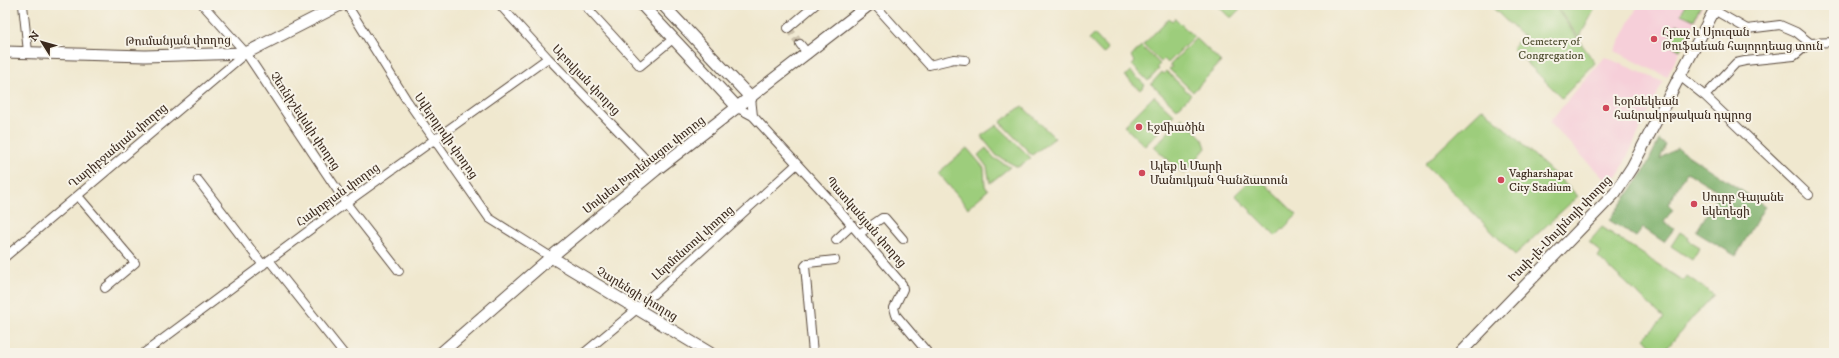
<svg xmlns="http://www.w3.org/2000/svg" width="1839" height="358" viewBox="0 0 1839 358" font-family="'IM FELL DW Pica','Noto Serif Armenian',serif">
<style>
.built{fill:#f6cfd9}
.green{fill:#9dcd7c;stroke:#6c7c4d}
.forest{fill:#7eb06c;stroke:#5c6d45}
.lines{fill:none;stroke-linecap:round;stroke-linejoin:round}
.street-tunnel{stroke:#ccc2ac;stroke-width:8;stroke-dasharray:8 4;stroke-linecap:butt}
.street-casing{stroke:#564639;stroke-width:10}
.secondary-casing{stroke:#564639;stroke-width:13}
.street{stroke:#fff;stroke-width:8}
.secondary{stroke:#fff;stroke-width:11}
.poi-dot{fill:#d1495b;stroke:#f7f3e8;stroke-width:1.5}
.labels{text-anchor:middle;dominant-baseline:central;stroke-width:4;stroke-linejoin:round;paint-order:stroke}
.poi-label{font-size:12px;fill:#3b2a1e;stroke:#f7f3e8;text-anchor:start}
.street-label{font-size:12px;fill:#3b2a1e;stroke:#f7f3e8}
.park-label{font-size:12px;fill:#545336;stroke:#f7f3e8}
</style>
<rect width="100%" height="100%" fill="#f7f3e8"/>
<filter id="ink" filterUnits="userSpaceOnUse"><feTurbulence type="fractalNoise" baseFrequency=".025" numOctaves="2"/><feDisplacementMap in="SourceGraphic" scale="8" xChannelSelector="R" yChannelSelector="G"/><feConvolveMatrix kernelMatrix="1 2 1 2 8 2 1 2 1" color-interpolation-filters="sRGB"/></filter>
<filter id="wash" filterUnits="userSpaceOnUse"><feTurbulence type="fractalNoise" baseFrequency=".012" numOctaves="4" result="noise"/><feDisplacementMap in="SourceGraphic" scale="16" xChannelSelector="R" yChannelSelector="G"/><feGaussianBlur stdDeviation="0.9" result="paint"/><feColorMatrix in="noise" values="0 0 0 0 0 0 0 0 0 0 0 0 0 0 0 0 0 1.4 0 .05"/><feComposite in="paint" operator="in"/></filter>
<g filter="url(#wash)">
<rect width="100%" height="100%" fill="#f0e8cf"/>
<path class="built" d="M1638,5H1703L1667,77L1615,51Z
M1605,57L1663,82L1620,172L1610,185L1549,122Z"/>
<path class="green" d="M1217,5H1244L1232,17H1229Z
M1490,5H1554L1595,63L1562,98L1512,48L1524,35L1522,36Z
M1555,5H1597L1579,38Z
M1685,5H1701L1694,20L1681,14Z
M1169,18L1172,21L1175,18L1194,37L1168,63L1164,59L1161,62L1143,45Z
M1677,24L1690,30L1680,50L1667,43Z
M1094,34L1108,49L1103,54L1089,39Z
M1196,38L1221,62L1193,92L1169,69L1172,67L1170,65Z
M1141,46L1160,64L1157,67L1159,69L1148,81L1132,65L1135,61L1131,57Z
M1130,71L1145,85L1140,90L1125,76Z
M1166,71L1191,95L1177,109L1151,84L1162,72L1164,74Z
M1154,96L1174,115L1145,146L1124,126Z
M1022,106L1055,138L1032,155L1000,122Z
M1483,108L1578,196L1515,255L1425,164Z
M1182,118L1203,139L1206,148L1184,174L1154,147Z
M997,125L1031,158L1018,167L997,156L981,136Z
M967,148L984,168L985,186L988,190L968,208L938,173Z
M986,148L994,158L1010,167L990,183L987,167L978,155Z
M1256,175L1297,215L1276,236L1235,195Z
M1602,227L1683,281L1687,276L1714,295L1693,317L1663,353H1658L1644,338L1664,318L1598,257L1601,252L1589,242Z
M1680,232L1689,238L1688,240L1700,247L1692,260L1671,246Z"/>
<path class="forest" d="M1659,140L1666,145L1660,159L1677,148L1765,206L1736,256L1696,232L1720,192L1687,172L1668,204L1673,209L1664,222L1674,229L1664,242L1643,228L1636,237L1609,220L1642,175Z"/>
</g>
<g filter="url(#ink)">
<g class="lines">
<path class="street-tunnel" d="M788,28L800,44"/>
<g class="street-casing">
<path id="street" d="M23,5L28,52
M203,5L246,53L346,203L399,271
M347,5L406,99L489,218L551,257
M500,5L548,58L656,170
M875,5L929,65L954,59L965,60
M588,9L640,66L674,38
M1714,10L1747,29L1780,25L1796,32L1810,43L1834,42
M788,28L815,5
M800,44L808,54
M1681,77L1705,96L1736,63L1745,61L1794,56L1810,43
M1705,96L1809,195
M751,98L753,116
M738,108L753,116L831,201L902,284L903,289L894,308L896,315L928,353
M198,180L263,265
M78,196L135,263L105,288
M859,234L882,218H885L903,239
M836,240L852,225
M5,257L246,53
M269,260L343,353
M144,353L346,203L548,58
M584,353L637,309L797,164
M813,353L805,266L808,263L835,260"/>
</g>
<g class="secondary-casing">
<path id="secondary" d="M642,5L738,108
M663,5L751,98
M5,52L145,56L246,53L340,5
M551,257L710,353
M441,353L551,257L656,170L869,5
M1460,353L1615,193L1632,167L1717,5"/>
</g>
<use href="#street" class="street"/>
<use href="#secondary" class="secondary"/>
</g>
</g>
<g class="poi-dot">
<circle cx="1654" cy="39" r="4"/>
<circle cx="1606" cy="108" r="4"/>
<circle cx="1139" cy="127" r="4"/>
<circle cx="1142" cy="173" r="4"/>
<circle cx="1501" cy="180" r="4"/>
<circle cx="1694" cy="204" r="4"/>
</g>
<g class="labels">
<g class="poi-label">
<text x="1662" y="32">Հրաչ և Սյուզան<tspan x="1662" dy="14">Թուֆաեան հայորդեաց տուն</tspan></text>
<text x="1614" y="101">Էօրնեկեան<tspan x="1614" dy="14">հանրակրթական դպրոց</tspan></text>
<text x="1147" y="127">Էջմիածին</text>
<text x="1150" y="166">Ալեք և Մարի<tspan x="1150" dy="14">Մանուկյան Գանձատուն</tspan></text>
<text x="1509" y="173">Vagharshapat<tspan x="1509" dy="14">City Stadium</tspan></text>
<text x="1702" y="197">Սուրբ Գայանե<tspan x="1702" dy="14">եկեղեցի</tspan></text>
</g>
<g class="street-label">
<text transform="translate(178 41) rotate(-1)">Թումանյան փողոց</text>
<text transform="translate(586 80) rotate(46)">Աբովյան փողոց</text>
<text transform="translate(305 121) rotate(56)">Չեռնիշեվսկի փողոց</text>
<text transform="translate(446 136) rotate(55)">Սվերդլովի փողոց</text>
<text transform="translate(118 146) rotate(-40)">Ղարիբջանյան փողոց</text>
<text transform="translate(644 165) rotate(-38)">Մովսես Խորենացու փողոց</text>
<text transform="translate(338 195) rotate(-36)">Հակոբյան փողոց</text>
<text transform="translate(866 222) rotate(49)">Պատկանյան փողոց</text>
<text transform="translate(1560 229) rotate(-46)">Իսսի-լե-Մուլինոյի փողոց</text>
<text transform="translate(693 243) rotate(-42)">Լերմոնտով փողոց</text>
<text transform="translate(637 294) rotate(31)">Չարենցի փողոց</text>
</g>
<g class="park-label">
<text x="1551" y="41">Cemetery of<tspan x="1551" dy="14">Congregation</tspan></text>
</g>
</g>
<rect width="1839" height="358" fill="none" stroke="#f7f3e8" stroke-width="20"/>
<g transform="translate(42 42) rotate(307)" stroke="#f7f3e8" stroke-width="3" paint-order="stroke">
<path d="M0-3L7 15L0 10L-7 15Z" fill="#3b2a1e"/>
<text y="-6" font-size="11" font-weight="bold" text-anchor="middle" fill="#3b2a1e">N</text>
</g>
</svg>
